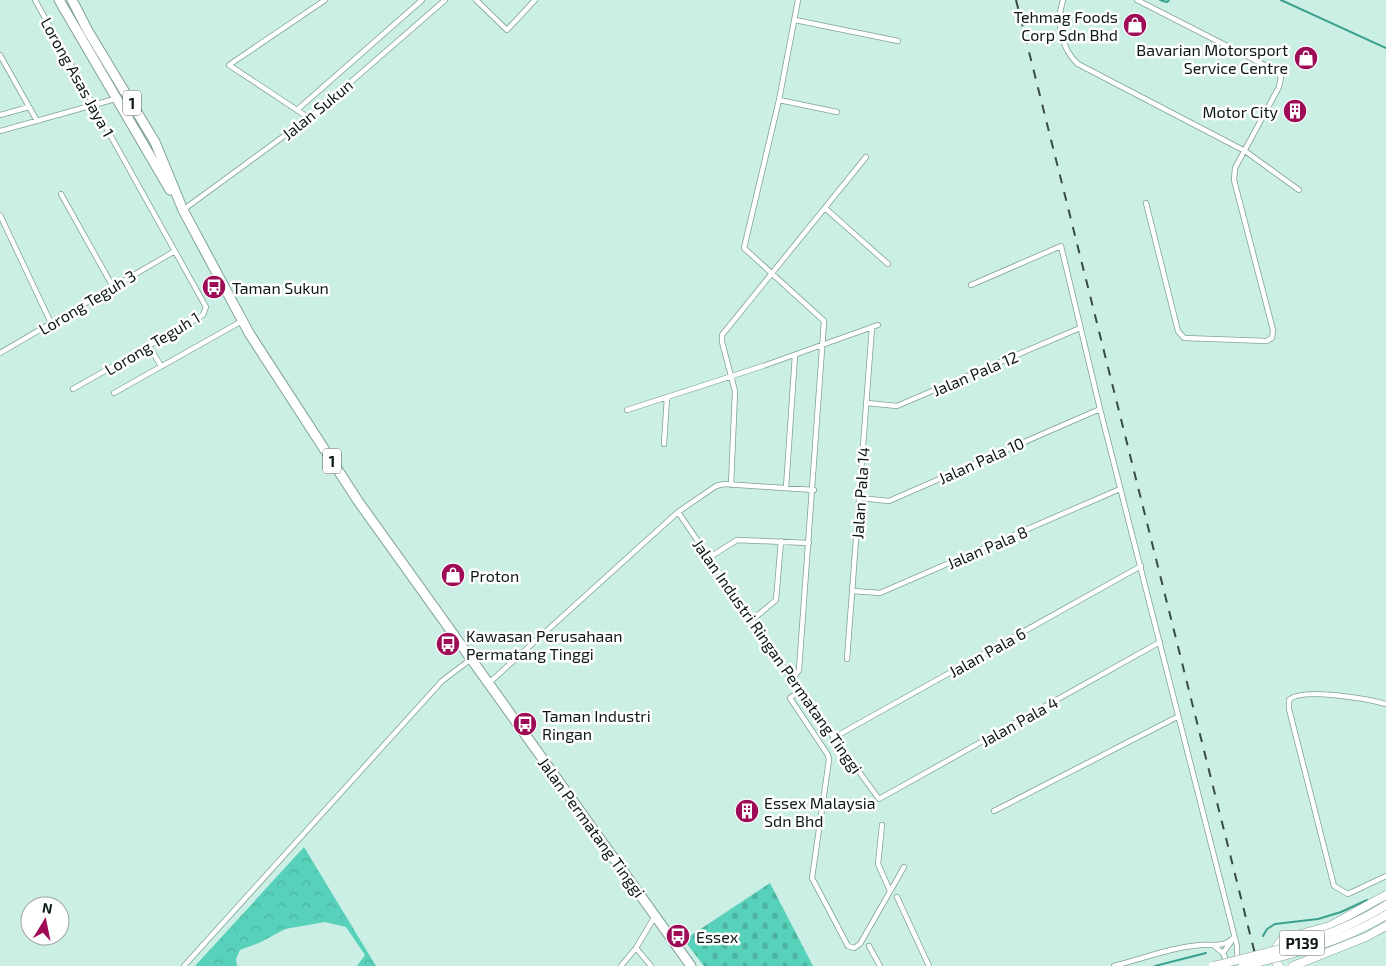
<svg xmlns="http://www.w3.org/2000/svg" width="1386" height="966" viewBox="0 0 1386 966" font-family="'Exo 2',sans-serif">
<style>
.forest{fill:url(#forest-crowns)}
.cemetery{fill:url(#cemetery-stones)}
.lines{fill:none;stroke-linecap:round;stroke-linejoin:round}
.stream{stroke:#3ba18e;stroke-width:2}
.street-casing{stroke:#80a198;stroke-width:6}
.primary-casing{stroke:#80a198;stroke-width:9}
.highway-casing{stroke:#80a198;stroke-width:11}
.street{stroke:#fff;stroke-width:4.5}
.primary{stroke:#fff;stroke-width:8}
.highway{stroke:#fff;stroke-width:9}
.rail{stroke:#384b46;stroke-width:2;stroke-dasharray:9 9;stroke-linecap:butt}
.primary-bridge-casing{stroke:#80a198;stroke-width:9;stroke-linecap:butt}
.primary-bridge{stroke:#fff;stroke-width:8}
.labels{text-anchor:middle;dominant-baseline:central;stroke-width:5;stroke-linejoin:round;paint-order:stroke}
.shield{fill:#fff;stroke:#555e5c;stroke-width:1}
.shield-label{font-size:15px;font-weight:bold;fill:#0c1916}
.poi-label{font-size:16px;fill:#0c1916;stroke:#fff;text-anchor:start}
.street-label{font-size:16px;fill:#0c1916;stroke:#fff}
</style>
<defs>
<pattern id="forest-crowns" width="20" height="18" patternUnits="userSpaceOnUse" patternTransform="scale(1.25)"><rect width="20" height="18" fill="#58d1ba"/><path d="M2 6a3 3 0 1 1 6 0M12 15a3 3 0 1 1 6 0" fill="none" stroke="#4bb39f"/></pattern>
<pattern id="cemetery-stones" width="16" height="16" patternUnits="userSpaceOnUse" patternTransform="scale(1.25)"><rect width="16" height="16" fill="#58d1ba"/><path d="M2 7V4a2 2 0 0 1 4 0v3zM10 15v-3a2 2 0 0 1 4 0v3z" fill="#4bb39f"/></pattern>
</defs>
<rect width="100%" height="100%" fill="#cbeee5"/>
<path class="forest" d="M304,847L376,966H357L365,955L346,927L325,922L285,929L261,942L240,950L236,959L237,966H195Z"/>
<path class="cemetery" d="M770,883L813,966H704L684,940Z"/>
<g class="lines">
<path class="stream" d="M1160,0L1167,2L1169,0
M1281,0L1386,48
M1263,936L1267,929L1275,924L1318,919L1341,912L1367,900
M1155,966L1206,953"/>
<g class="street-casing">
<path id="street" d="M35,0L206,307L203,315L73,389
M476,0L507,30L535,0
M1063,0C1056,21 1061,49 1078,64L1245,151L1299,190
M1137,0L1276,71L1281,77L1279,87L1235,168L1234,180L1273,330L1272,338L1267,341L1184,338L1178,331L1146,203
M795,20L898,41
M0,55L37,121
M779,100L837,112
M297,110L422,0
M0,115L29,107
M309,118L229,65L325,0
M0,131L115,99
M61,194L113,287
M825,208L888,264
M183,210L314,114L445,0
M0,215L51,323
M971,285L1061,246L1100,409L1237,946V958L1231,966
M149,346L161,366
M0,353L175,251
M114,393L242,321
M867,403L897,406L1080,328
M627,410L763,366L878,325
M664,444L667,397
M731,485L735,391L722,342V335L866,157
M786,488L795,355
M860,498L889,501L1100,409
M678,512L800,691L879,799L1160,642
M710,557L737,540L809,543
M853,591L880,593L1120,489
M752,620L776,600L781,541
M847,659L872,327
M792,680L799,670L824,321L744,248L779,100L798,0
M489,683L678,512L716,486L724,484L814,490
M800,691L790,698L828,755L829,760L812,878L848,946L854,948L860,944L904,867
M1386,704C1369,699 1301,687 1289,700V709L1334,886L1348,894L1386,876
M833,738L1141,566
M994,811L1177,717
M882,825L878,864L890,891
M897,897L929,966
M869,946L880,966
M1214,946L1223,953L1228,965
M636,948L651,966
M1223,953L1231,942
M184,966L442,681L471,659
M621,966L636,948L655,916
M1114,966C1142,959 1172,947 1201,945C1213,944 1223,948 1233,938"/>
</g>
<g class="primary-casing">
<path id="primary" d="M1279,966L1275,961L1273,952L1282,939L1330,926L1386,895
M1293,966L1366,937L1386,926"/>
</g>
<g class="highway-casing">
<path id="highway" d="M59,0L170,190
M72,0L88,31L155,142L183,210L249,333L358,501L691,966"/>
</g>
<use href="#street" class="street"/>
<use href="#primary" class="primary"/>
<use href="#highway" class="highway"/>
<path class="rail" d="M1016,0L1258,966"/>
<g class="primary-bridge-casing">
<path id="primary-bridge" d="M1213,966C1273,951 1333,939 1386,905
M1243,966C1293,954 1342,942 1386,915"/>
</g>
<use href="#primary-bridge" class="primary-bridge"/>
</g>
<defs>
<g id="shop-disc" transform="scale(1.25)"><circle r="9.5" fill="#9e0b56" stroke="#fff"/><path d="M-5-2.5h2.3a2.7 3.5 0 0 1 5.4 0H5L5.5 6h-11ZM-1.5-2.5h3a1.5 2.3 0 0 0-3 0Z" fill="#fff"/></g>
<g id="building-disc" transform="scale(1.25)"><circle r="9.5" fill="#9e0b56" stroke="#fff"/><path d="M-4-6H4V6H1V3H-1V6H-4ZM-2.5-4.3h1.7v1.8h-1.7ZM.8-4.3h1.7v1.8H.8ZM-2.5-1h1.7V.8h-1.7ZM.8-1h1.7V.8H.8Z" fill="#fff"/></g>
<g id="bus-disc" transform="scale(1.25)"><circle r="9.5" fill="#9e0b56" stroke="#fff"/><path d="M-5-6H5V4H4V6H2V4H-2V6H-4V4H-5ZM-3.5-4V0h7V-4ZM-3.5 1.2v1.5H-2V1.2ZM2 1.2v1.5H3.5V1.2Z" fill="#fff"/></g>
</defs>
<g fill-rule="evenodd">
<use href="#shop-disc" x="1135" y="25"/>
<use href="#shop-disc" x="1306" y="58"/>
<use href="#building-disc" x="1295" y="111"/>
<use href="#bus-disc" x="214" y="287"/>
<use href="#shop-disc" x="453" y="575"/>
<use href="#bus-disc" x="448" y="644"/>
<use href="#bus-disc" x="525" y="724"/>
<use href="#building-disc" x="747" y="811"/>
<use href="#bus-disc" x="678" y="936"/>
</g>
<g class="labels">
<g class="shield">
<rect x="123" y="90.5" width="18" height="25" rx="4"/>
<rect x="323" y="448.5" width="18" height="25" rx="4"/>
<rect x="1279.5" y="930.5" width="45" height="25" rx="4"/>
</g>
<g class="shield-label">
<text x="132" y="103">1</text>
<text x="332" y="461">1</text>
<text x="1302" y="943">P139</text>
</g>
<g class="poi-label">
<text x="1118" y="16" text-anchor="end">Tehmag Foods<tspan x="1118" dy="18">Corp Sdn Bhd</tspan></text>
<text x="1288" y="49" text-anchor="end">Bavarian Motorsport<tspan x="1288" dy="18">Service Centre</tspan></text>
<text x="1278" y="111" text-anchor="end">Motor City</text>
<text x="232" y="287">Taman Sukun</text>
<text x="470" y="575">Proton</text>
<text x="466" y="635">Kawasan Perusahaan<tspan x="466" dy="18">Permatang Tinggi</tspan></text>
<text x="542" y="715">Taman Industri<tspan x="542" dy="18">Ringan</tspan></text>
<text x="764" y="802">Essex Malaysia<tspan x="764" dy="18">Sdn Bhd</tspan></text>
<text x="696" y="936">Essex</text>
</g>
<g class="street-label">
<text transform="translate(78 77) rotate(61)">Lorong Asas Jaya 1</text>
<text transform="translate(317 109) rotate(-39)">Jalan Sukun</text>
<text transform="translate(87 302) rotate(-31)">Lorong Teguh 3</text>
<text transform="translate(152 343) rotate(-31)">Lorong Teguh 1</text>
<text transform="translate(975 373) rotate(-23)">Jalan Pala 12</text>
<text transform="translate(981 460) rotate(-24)">Jalan Pala 10</text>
<text transform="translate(860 493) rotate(-86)">Jalan Pala 14</text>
<text transform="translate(987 547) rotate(-23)">Jalan Pala 8</text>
<text transform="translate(987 652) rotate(-29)">Jalan Pala 6</text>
<text transform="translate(778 656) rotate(55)">Jalan Industri Ringan Permatang Tinggi</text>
<text transform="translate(1019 721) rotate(-29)">Jalan Pala 4</text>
<text transform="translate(592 827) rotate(54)">Jalan Permatang Tinggi</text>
</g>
</g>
<g transform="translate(45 921) rotate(10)"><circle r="24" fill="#ffffff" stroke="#9ea3a2"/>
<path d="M0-4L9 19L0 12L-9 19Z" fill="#9e0b56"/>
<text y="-8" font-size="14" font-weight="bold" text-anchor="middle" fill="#0c1916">N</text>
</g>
</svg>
